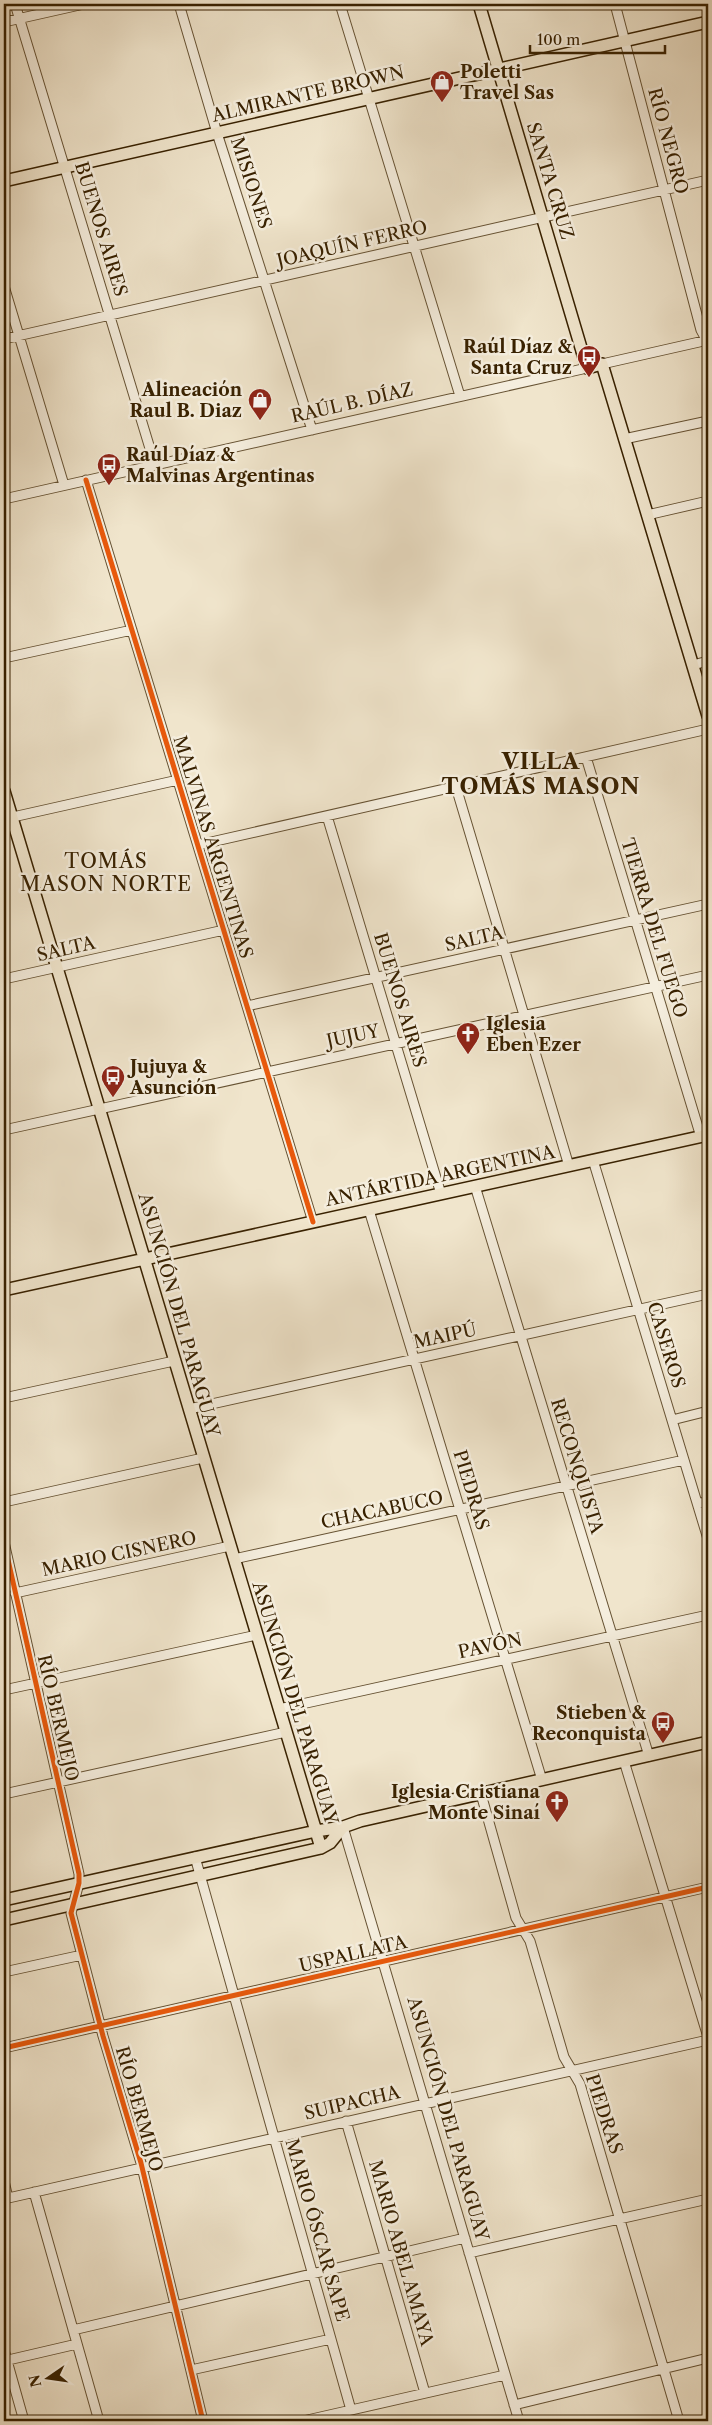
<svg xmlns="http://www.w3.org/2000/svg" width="712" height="2425" viewBox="0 0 712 2425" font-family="'Libre Caslon Text',serif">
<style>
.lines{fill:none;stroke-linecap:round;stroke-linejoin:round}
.minor-casing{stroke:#665233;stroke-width:11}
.major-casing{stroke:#382100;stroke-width:14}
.minor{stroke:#f5eede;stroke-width:9}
.major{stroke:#f0e5cc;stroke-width:11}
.cycleway-casing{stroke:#f5eede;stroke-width:8}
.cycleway{stroke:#e8590c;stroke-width:5}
.labels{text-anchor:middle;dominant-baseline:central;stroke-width:5;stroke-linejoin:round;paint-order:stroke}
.poi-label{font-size:18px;font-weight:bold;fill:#382100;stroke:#f5eede;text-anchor:start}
.street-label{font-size:18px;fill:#382100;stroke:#f5eede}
.quarter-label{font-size:20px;letter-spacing:1px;fill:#382100;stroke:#f5eede}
.district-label{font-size:22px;font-weight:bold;letter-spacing:1px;fill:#382100;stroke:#f5eede}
</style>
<rect width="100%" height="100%" fill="#f0e5cc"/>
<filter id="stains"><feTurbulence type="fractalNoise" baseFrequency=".004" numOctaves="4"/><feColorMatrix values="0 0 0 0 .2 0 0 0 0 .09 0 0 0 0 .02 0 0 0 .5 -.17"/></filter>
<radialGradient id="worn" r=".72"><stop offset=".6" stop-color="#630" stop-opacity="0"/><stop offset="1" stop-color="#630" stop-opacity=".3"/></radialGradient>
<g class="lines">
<g class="minor-casing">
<path id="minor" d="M15,4L155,465
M179,4L217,133L312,430
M340,4L460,396
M615,4L701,330L708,343
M4,22L84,4
M4,286L64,485
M4,339L708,180
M602,364L708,340
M624,439L708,421
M86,480L313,1222
M4,499L587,368
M647,515L708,501
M4,658L132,630
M693,665L708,661
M586,757L701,1137
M456,787L569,1166
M327,816L441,1194
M4,819L178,780
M198,845L708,729
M4,979L224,930
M247,1006L708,904
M4,1130L708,975
M593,1160L708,1539
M475,1186L649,1756
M369,1210L542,1780
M4,1398L174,1361
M189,1409L708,1294
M672,1420L708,1411
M4,1502L203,1458
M698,1504L708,1501
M4,1542L79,1874V1883L71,1913L103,2036L141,2163L203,2421
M234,1559L684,1460
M15,1593L230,1546
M4,1690L257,1635
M279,1709L708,1615
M624,1761L708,2037
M4,1794L286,1732
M481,1794L516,1918L530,1941L564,2057L580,2084L679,2421
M343,1827L519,2421
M195,1857L351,2410
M4,1972L82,1955
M4,2048L708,1887
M346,2121L425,2393
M4,2181L8,2198
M34,2192L99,2421
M4,2199L708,2040
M469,2253L708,2199
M73,2330L465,2238
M4,2350L24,2421
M4,2361L77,2344
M191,2370L331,2339
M514,2405L708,2358
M303,2421L505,2375"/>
</g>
<g class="major-casing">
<path id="major" d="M479,4L587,368L602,364L708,716
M4,181L708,22
M4,791L321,1848
M4,1290L708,1135
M4,1900L316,1831L343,1827L360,1821L708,1742
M4,1920L321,1848L330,1843L343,1827"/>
</g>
<use href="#minor" class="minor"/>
<use href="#major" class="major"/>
<g class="cycleway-casing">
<path id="cycleway" d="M86,480L313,1222
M4,1542L79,1874V1883L71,1913L103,2036L141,2163L203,2421
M4,2048L708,1887"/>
</g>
<use href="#cycleway" class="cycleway"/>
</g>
<defs>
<g id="shop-pin" transform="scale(1.25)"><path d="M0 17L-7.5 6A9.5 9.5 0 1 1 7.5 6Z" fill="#8f2418" stroke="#f5eede"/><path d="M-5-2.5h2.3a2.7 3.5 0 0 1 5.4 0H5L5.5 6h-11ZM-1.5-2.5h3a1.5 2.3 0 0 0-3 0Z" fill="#fff"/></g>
<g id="bus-pin" transform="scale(1.25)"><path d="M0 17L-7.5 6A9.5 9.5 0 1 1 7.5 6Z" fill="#8f2418" stroke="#f5eede"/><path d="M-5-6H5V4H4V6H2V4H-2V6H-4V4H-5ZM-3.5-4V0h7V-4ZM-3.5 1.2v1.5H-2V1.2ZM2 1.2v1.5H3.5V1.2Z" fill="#fff"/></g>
<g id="church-pin" transform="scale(1.25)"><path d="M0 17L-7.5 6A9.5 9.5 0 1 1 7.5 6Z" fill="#8f2418" stroke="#f5eede"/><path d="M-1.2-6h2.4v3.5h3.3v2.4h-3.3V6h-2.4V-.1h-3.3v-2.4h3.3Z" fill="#fff"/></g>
</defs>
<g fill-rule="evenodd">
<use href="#shop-pin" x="442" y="82"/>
<use href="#bus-pin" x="589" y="357"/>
<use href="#shop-pin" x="260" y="400"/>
<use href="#bus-pin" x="109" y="465"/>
<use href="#church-pin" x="468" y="1034"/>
<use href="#bus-pin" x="113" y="1077"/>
<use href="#bus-pin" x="663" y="1723"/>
<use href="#church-pin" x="557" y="1802"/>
</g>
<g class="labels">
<g class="poi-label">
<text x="460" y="72">Poletti<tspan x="460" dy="21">Travel Sas</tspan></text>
<text x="572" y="347" text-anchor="end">Raúl Díaz &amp;<tspan x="572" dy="21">Santa Cruz</tspan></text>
<text x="242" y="390" text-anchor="end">Alineación<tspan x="242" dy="21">Raul B. Diaz</tspan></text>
<text x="126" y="455">Raúl Díaz &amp;<tspan x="126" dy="21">Malvinas Argentinas</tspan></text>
<text x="486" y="1024">Iglesia<tspan x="486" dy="21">Eben Ezer</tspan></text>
<text x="130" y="1067">Jujuya &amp;<tspan x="130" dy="21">Asunción</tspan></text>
<text x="646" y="1713" text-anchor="end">Stieben &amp;<tspan x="646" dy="21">Reconquista</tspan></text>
<text x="540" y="1792" text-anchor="end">Iglesia Cristiana<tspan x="540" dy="21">Monte Sinaí</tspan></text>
</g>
<g class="street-label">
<text transform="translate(308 94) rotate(-13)">ALMIRANTE BROWN</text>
<text transform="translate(668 141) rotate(75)">RÍO NEGRO</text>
<text transform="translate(550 181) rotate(73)">SANTA CRUZ</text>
<text transform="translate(251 183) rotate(72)">MISIONES</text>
<text transform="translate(101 229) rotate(73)">BUENOS AIRES</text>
<text transform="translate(352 244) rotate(-13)">JOAQUÍN FERRO</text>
<text transform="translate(352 403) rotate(-13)">RAÚL B. DÍAZ</text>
<text transform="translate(213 847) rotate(73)">MALVINAS ARGENTINAS</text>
<text transform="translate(654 928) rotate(73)">TIERRA DEL FUEGO</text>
<text transform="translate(474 939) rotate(-13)">SALTA</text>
<text transform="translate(66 949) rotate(-13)">SALTA</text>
<text transform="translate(400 1000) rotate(73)">BUENOS AIRES</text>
<text transform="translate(353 1036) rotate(-12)">JUJUY</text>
<text transform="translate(440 1176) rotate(-12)">ANTÁRTIDA ARGENTINA</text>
<text transform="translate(179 1315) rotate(74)">ASUNCIÓN DEL PARAGUAY</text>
<text transform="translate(445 1336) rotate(-12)">MAIPÚ</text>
<text transform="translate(666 1345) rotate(73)">CASEROS</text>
<text transform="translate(577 1466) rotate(73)">RECONQUISTA</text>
<text transform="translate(471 1490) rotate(73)">PIEDRAS</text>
<text transform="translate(382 1510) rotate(-12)">CHACABUCO</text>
<text transform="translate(119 1554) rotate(-12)">MARIO CISNERO</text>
<text transform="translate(490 1646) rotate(-12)">PAVÓN</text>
<text transform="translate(295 1703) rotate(73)">ASUNCIÓN DEL PARAGUAY</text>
<text transform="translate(58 1718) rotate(77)">RÍO BERMEJO</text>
<text transform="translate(353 1954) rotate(-13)">USPALLATA</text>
<text transform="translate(352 2103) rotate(-13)">SUIPACHA</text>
<text transform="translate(139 2109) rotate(74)">RÍO BERMEJO</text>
<text transform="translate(604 2114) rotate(72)">PIEDRAS</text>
<text transform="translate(448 2119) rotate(74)">ASUNCIÓN DEL PARAGUAY</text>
<text transform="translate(317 2230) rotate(74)">MARIO ÓSCAR SAPE</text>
<text transform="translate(401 2253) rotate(74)">MARIO ABEL AMAYA</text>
</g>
<g class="quarter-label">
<text x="106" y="861">TOMÁS<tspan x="106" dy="23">MASON NORTE</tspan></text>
</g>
<g class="district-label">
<text x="541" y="761">VILLA<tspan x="541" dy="25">TOMÁS MASON</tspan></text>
</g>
</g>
<rect width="712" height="2425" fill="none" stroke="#f0e5cc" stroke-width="20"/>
<rect x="5" y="5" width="702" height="2415" fill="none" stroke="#382100" stroke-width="2.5"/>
<rect x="10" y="10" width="692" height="2405" fill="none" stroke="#382100"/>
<g transform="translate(48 2378) rotate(257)" stroke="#f5eede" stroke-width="4" paint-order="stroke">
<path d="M0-4L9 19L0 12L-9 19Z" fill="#382100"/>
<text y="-8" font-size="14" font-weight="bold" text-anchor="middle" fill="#382100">N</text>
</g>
<path d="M530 45v8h135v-8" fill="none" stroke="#382100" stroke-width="2.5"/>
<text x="537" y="45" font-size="15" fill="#382100" stroke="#f5eede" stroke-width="4" paint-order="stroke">100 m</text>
<rect width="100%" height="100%" filter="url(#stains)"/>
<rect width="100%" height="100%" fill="url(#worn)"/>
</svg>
